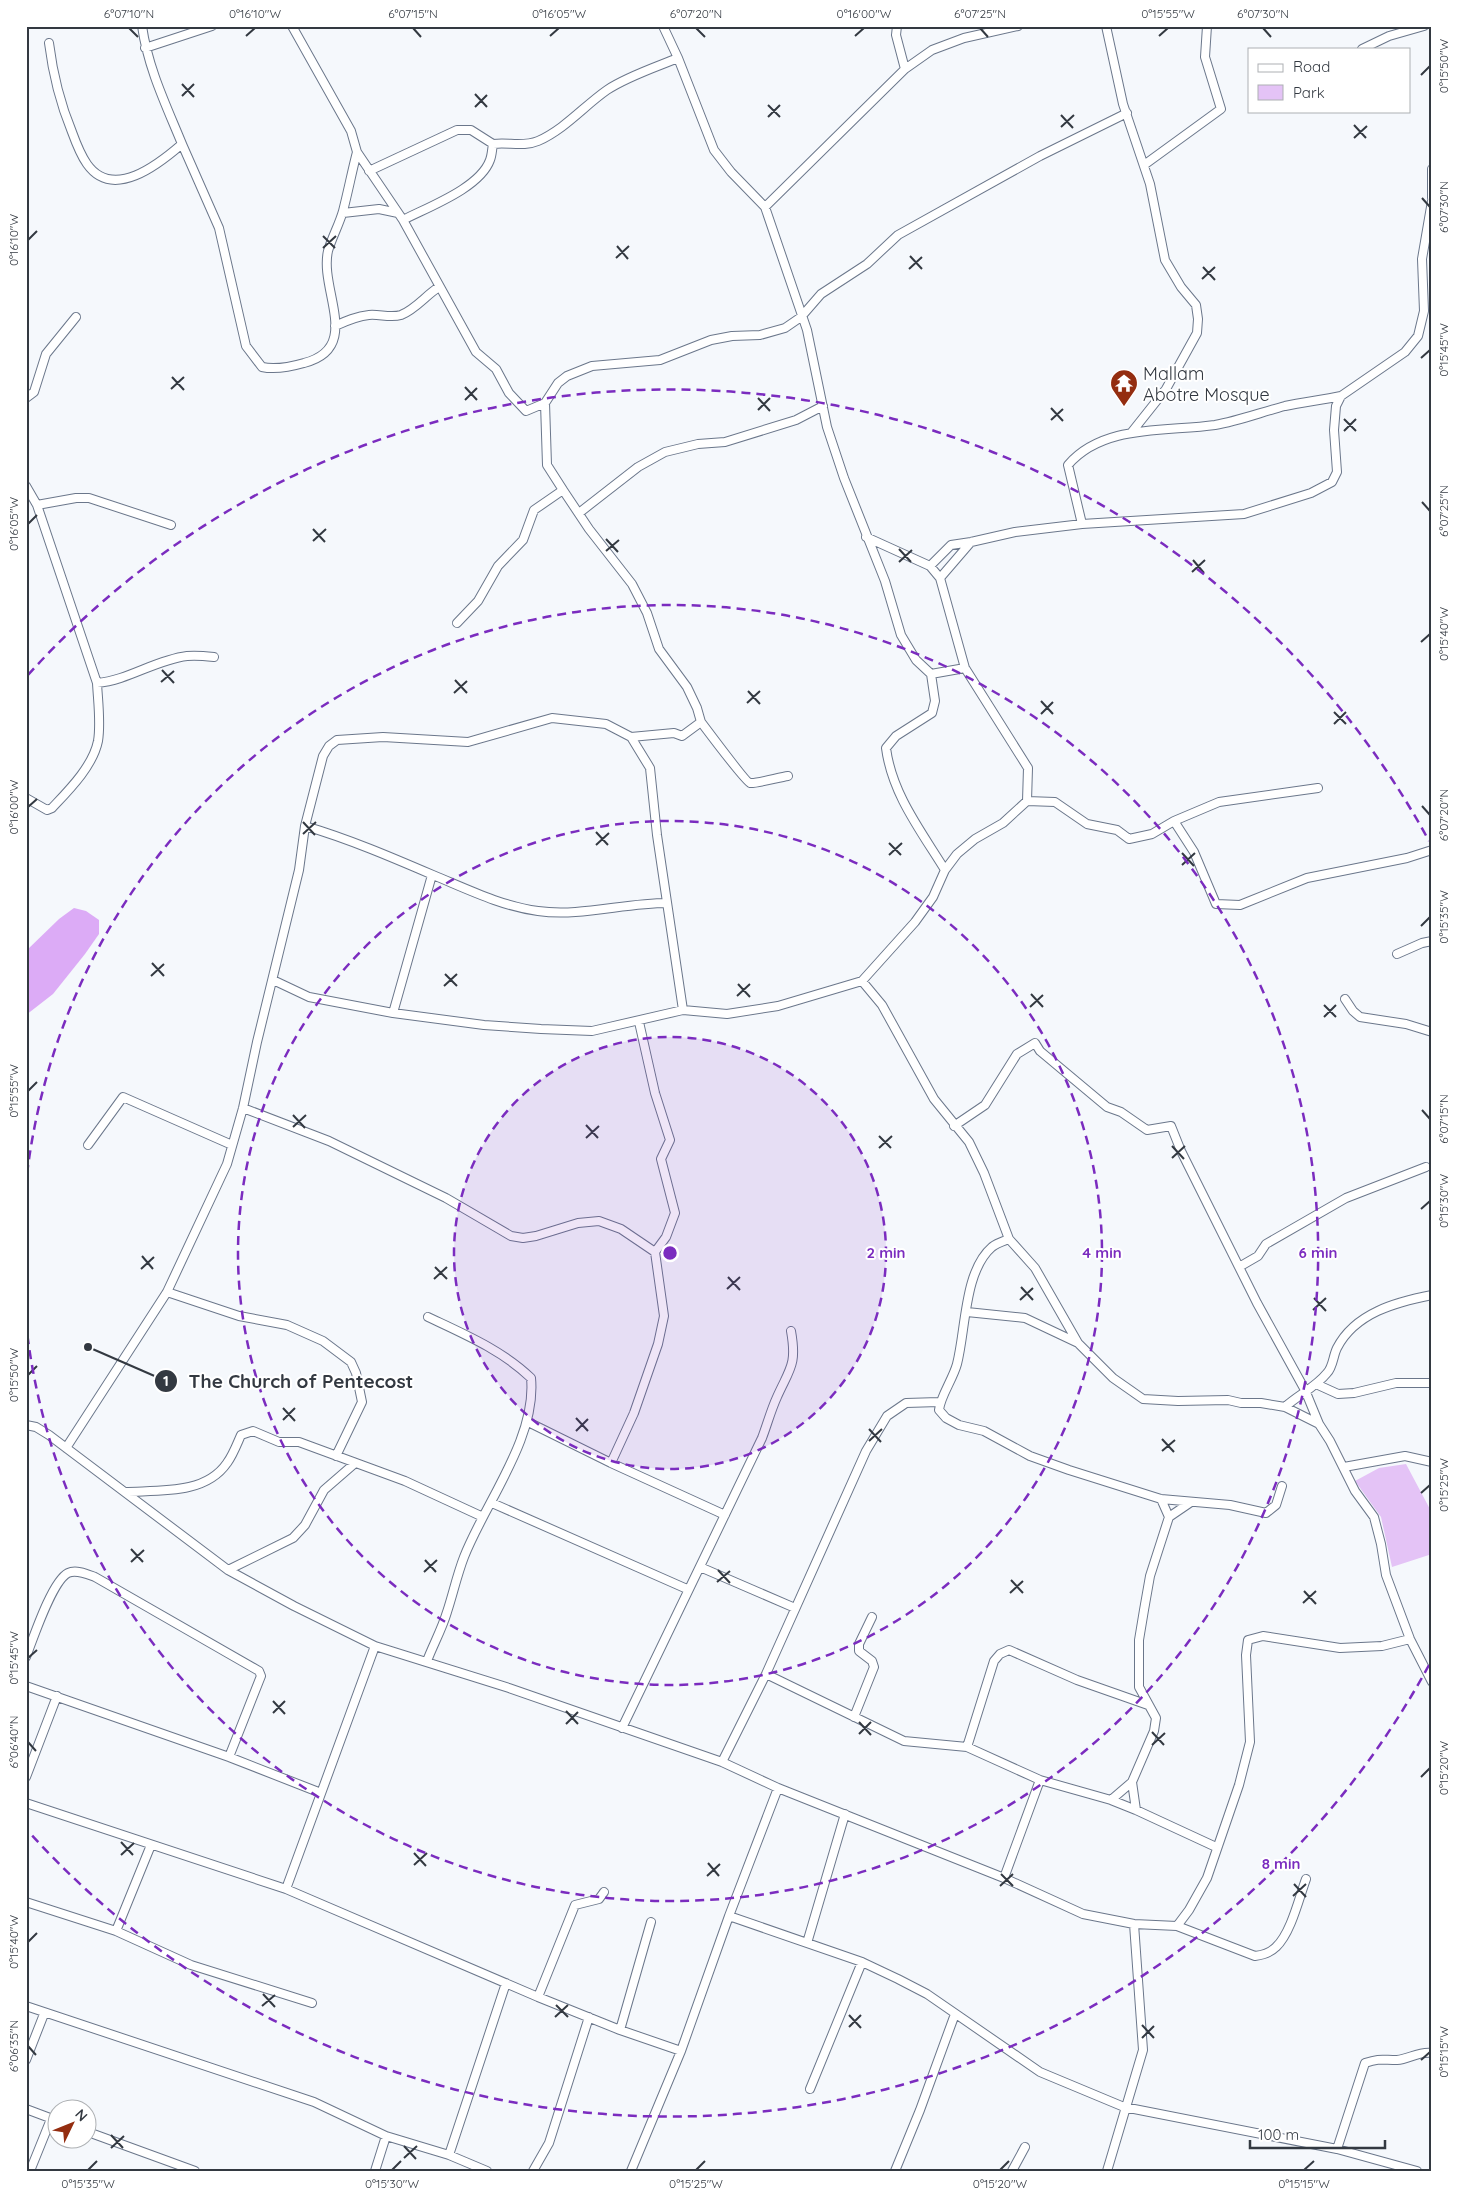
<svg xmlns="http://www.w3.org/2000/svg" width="1458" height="2197" viewBox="0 0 1458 2197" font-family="Quicksand,sans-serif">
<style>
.green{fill:#e4c3f6}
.forest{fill:#dcabf6}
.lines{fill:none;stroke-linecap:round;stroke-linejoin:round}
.street-casing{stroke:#6b778b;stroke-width:10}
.street{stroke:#fff;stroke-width:8}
.ticks{fill:none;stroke:#333941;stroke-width:2}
.ring{fill:none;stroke:#7b2cbf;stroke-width:2.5;stroke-dasharray:9 6}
.labels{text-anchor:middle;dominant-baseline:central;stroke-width:4;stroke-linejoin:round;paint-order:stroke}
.poi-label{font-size:18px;fill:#333941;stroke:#fff;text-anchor:start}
.centre{fill:#7b2cbf;stroke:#fff;stroke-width:2.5}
.ring-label{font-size:15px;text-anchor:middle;font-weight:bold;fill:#7b2cbf;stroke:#fff;stroke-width:4;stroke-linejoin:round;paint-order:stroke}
.leader{fill:none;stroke:#333941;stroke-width:2}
.callout-dot{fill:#333941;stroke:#fff;stroke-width:2}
.mark-label{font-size:15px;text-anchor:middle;font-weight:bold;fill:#fff}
.callout-label{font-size:19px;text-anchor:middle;font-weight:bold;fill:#333941;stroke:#fff;stroke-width:4;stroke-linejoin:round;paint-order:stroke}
.neatline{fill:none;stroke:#333941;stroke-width:2}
.ticks-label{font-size:12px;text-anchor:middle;fill:#333941}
</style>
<rect width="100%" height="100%" fill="#f5f8fc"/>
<path class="green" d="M1406,1464L1432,1513V1554L1392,1567L1381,1517L1355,1481L1379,1468Z"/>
<path class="forest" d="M74,908L86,911L99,920V934L85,954L53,994L26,1015V951L59,919Z"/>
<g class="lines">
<g class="street-casing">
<path id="street" d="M292,26L351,131L357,152L403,220L476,352L496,369L509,393L526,411L545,403
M663,26L678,58L714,150L731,172L765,207L807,330L827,427L844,478L885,581L901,635L916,660L931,674L935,701L932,713L896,736L886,748C892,794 921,831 945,870
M1106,26L1123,104L1150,184L1165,260L1181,287L1196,305L1198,319L1197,333L1166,389L1131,433
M49,43C53,75 60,103 72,132C76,143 80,154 87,164C113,201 159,164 182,144C166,105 148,68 142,26
M145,48L212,26
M1362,49L1389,36L1424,26
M905,69L932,50L964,38L1018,26
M182,144L219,228L246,346L262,367C276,370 290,367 304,363C363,348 319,290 328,251C332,237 339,225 343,211C348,192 352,171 357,152
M1144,165L1221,109L1205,57L1207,26
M1432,169V198
M369,171L457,130H471L493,144C508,142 524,147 538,141C565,129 584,106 607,90C626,77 656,67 678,58
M765,207L905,69L896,35L897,26
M343,213L379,209L398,213
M403,220C428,207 480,188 490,160C492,155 492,149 493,144
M335,326C346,321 357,316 369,315C379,314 391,318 401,315C416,309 426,295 439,287
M26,398L34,392L46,354L76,317
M26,486L37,505L97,683C129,680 155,660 187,656C196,655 205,656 214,657
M563,490L547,465L545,403L558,383L567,376L592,366L660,360L711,340L732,336L760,335L785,328L801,317L821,294L867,264L898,235L1040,156L1127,113
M37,505L76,498H89L171,525
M579,513L638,467L665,452L698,444L725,442L796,420L823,406
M1082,524L1068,465C1103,424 1166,432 1215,425C1238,421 1262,412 1285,406C1303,402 1323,400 1341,396
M866,537L930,566L951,545L971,542L1015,532L1082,524L1244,514L1311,493L1332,482L1337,472L1334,430L1336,406L1341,396L1405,352L1418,336L1424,311L1422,259L1432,201
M930,566L940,578L965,668L1028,768L1027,801
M940,578L971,542
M457,623L478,601L498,566L523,540L534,510L563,490L589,529L632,584L647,613L659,649L687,687L697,708L701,722L682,736L674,733L631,737
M931,674L965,668
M701,722C707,730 746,782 750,783C756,784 780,777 788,776
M26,798L47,810L52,808C69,790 93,766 98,741C101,723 98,702 97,683
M1174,821L1219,802L1318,788
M305,826C349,839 391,857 433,875C467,889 501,906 538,911C580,917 624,903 667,903
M1397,954L1422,943L1432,941
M273,980L309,997L393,1013L484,1025L541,1029L592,1031L683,1010L727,1014L778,1006L862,981L915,922L933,897L945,870L957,854L975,839L1003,823L1027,801L1055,802L1087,824L1117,830L1129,839L1152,834L1174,821L1194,852L1216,904L1240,905L1307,878L1407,858L1432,850
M862,981L882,1005L934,1099L969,1142L984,1173L1009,1239C1004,1241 997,1243 992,1247C964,1271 966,1329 957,1364C953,1379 940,1397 939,1410L946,1418L959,1425L984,1431L1030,1456L1069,1470L1161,1499L1230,1505L1266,1513L1276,1505L1282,1486
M1345,999L1353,1011L1360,1017L1406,1024L1432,1032
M393,1013L432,875
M639,1022L655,1093L670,1140L661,1159L675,1213L666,1237L655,1252
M243,1108L329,1141L446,1198L511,1236L523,1238L536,1236L578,1223L599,1221L621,1229L655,1252L664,1316L658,1344L634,1413L611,1463
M954,1126L985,1105L1017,1054L1035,1043L1040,1051L1107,1107L1121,1112L1147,1130L1171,1126L1181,1151L1257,1303L1305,1390L1319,1424
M88,1145L123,1097L232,1145
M1009,1239L1035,1268L1078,1343L1113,1378L1143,1399L1178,1401L1228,1400L1241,1403H1261L1285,1407L1319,1424L1330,1441L1355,1491L1374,1517L1381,1544L1386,1575L1410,1639L1432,1682
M1239,1267L1258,1256L1266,1244L1346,1198L1426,1167
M167,1292L239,1316L287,1325L323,1341L351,1362L356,1373L362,1402L336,1456
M967,1312L1025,1318L1078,1343
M1316,1384L1338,1394L1354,1393L1396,1383H1432
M1285,1407C1298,1395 1316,1387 1327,1373C1333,1367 1333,1356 1337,1348C1355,1313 1396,1302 1432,1295
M528,1422L611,1463L725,1515
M26,1425L36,1427L49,1435L228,1570L294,1606L375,1646L509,1688L722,1762L778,1788L1004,1878L1083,1914L1134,1924L1177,1926L1255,1956C1263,1955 1270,1953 1276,1947C1291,1933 1299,1898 1306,1879
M66,1448L167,1292L227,1164L243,1108L257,1042L299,870L305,826L323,756L329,746L337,740L383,737L468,742L552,718L606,724L631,737L650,768L657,835L683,1010
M1344,1467L1405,1456L1432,1462
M125,1492C159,1490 205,1495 227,1463C233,1455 237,1444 241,1435L253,1431L279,1442H299L405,1481L483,1517
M1161,1499L1169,1517
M492,1503L687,1589
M700,1567L795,1608
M228,1570L293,1538L305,1525L324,1490L354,1464
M26,1657C33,1639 52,1581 68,1573C76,1569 87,1574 95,1577L259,1671L261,1676L229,1757
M427,1661C433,1645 442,1629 447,1612C453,1594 457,1575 464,1557C485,1503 537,1438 531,1378C502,1350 464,1334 428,1317
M766,1674L904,1741L967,1747L1040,1780L1111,1800L1136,1810L1216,1847
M26,1686L229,1757L321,1793
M854,1717L874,1667L872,1661L859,1651V1644L872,1617
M622,1728L762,1438C767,1425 771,1410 777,1397C790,1368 797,1365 791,1331
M967,1747L994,1661L1000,1654L1009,1650L1077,1680L1148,1705
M722,1762L766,1674L866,1451L887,1416L906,1403L939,1402
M26,1777L57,1696
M1132,1782L1136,1810
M1111,1800L1132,1782L1154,1731L1156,1718L1139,1687V1640L1144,1610L1150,1576L1169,1517L1191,1502
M26,1803L286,1889L538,1997L620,2030L681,2051
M1004,1878L1040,1780
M286,1889L375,1646
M26,1902L116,1931L191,1965L312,2003
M729,1916L862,1962L898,1979L927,1994L1040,2072L1124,2107L1337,2149L1417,2171
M1177,1926L1189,1910L1207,1878L1239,1785L1250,1742L1246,1655L1248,1640L1263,1636L1340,1648L1382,1646L1410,1639
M116,1931L151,1845
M807,1943L845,1814
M538,1997L575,1905L599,1899L604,1892
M26,2006L314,2102L386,2136L449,2155L487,2171
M620,2030L651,1922
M26,2060L44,2014
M810,2089L862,1962
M26,2109L58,2121
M88,2132L195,2171
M1337,2149L1365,2063C1380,2058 1382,2060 1397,2060C1409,2059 1419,2051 1432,2053
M449,2155L506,1983
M30,2171L51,2119
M375,2171L386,2136
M533,2171L549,2143L589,2017
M631,2171L681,2051L729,1916L778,1788
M895,2171L920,2110L955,2014
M1012,2171L1025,2147
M1107,2171L1143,2050L1134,1924"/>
</g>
<use href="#street" class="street"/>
</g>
<path class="ticks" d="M129,28L138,37M413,28L421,37M696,28L705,37M980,28L988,37M1263,28L1271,37M246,36L255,28M550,36L559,28M855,36L864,28M1159,36L1168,28M1421,75L1430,66M182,84L194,97M475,94L487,107M182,96L194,84M768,105L780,117M475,107L487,95M1061,115L1073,128M768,117L780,105M1354,125L1366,138M1061,127L1074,115M1354,138L1367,126M1422,198L1430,207M323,236L335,248M28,240L37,231M617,246L628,259M323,248L336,236M910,256L922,269M616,258L629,246M1203,267L1215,280M909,269L922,257M1202,279L1215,267M1421,358L1430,350M172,377L184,390M465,387L477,400M171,389L184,377M758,398L770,411M465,400L477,388M1051,408L1063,421M758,410L770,398M1344,419L1356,431M1051,420L1063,409M1344,431L1356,419M1422,502L1430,511M28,524L37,515M313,529L325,542M606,539L618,552M313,541L326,529M899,549L911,562M606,551L619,540M1193,560L1204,573M899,562L912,550M1192,572L1205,560M1421,642L1430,634M162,670L174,683M455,680L467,693M161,682L174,671M748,691L760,704M454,693L467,681M1041,701L1053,714M747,703L760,691M1334,712L1346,724M1041,714L1053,702M1334,724L1346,712M1422,806L1430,815M28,807L37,799M303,822L315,835M596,832L608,845M303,834L316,822M889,843L901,855M596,845L609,833M1182,853L1194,866M889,855L902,843M1182,865L1195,853M1421,926L1430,917M152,963L164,976M445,974L457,986M151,976L164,964M738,984L750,997M444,986L457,974M1031,994L1043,1007M737,996L750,984M1324,1005L1336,1017M1030,1007L1043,995M1324,1017L1336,1005M28,1091L37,1082M1422,1110L1430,1119M293,1115L305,1128M586,1125L598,1138M293,1127L306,1115M879,1136L891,1148M586,1138L599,1126M1172,1146L1184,1159M879,1148L892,1136M1172,1158L1185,1146M1421,1209L1430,1201M142,1256L153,1269M435,1267L447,1279M141,1269L154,1257M728,1277L740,1290M434,1279L447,1267M1021,1287L1033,1300M727,1289L740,1277M1314,1298L1326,1311M1020,1300L1033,1288M1313,1310L1326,1298M28,1375L37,1366M283,1408L295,1421M576,1418L588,1431M283,1420L295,1408M869,1429L881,1442M576,1431L588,1419M1162,1439L1174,1452M869,1441L882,1429M1162,1451L1175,1440M1421,1493L1430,1485M131,1549L143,1562M425,1560L436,1572M131,1562L144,1550M718,1570L730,1583M424,1572L437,1560M1011,1580L1023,1593M717,1582L730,1571M1304,1591L1316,1604M1010,1593L1023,1581M1303,1603L1316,1591M28,1658L37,1650M273,1701L285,1714M566,1711L578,1724M273,1713L285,1701M859,1722L871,1735M566,1724L578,1712M1152,1732L1164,1745M859,1734L871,1722M28,1742L36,1751M1152,1745L1165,1733M1421,1777L1430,1768M121,1842L133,1855M414,1853L426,1866M121,1855L134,1843M708,1863L719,1876M414,1865L427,1853M1001,1874L1013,1886M707,1876L720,1864M1294,1884L1306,1897M1000,1886L1013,1874M1293,1896L1306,1884M28,1942L37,1933M263,1994L275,2007M556,2005L568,2017M262,2006L275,1995M849,2015L861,2028M555,2017L568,2005M1142,2025L1154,2038M849,2027L861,2015M1142,2038L1154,2026M28,2046L36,2055M1421,2060L1430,2052M111,2135L123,2148M404,2146L416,2159M111,2148L124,2136M404,2158L417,2146M88,2170L97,2161M392,2170L401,2161M696,2170L705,2161M1000,2170L1009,2161M1304,2170L1314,2161"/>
<circle cx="670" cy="1253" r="216" fill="#7b2cbf" fill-opacity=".12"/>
<g class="ring">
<circle cx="670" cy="1253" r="216"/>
<circle cx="670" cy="1253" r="432"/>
<path d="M27 1174A648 648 0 1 1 27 1332"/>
<path d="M1429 1665A864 864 0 0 1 28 1831M28 675A864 864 0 0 1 1429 841"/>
</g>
<defs>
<g id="temple-pin" transform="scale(1.4375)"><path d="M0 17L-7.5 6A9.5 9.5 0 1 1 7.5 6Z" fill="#942d10" stroke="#fff"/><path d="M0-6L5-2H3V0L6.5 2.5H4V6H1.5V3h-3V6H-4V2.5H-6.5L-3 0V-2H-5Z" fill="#fff"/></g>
</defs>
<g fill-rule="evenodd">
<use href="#temple-pin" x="1124" y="383"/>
</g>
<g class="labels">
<g class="poi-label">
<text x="1143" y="373">Mallam<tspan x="1143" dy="21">Abotre Mosque</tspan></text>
</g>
</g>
<circle cx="670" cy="1253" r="8" class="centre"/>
<g class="ring-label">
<text x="886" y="1258">2 min</text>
<text x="1102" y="1258">4 min</text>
<text x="1318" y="1258">6 min</text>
<text x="1281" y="1869">8 min</text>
</g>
<path class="leader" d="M88 1347L166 1381"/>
<g class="callout-dot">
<circle cx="88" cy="1347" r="5"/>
<circle cx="166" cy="1381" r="12"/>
</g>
<g class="mark-label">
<text x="166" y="1386">1</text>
</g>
<g class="callout-label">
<text x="301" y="1388">The Church of Pentecost</text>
</g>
<rect width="1458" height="2197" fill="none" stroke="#ffffff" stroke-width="55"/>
<rect x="1248" y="48" width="162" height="65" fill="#ffffff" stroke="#adb0b3"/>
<rect x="1258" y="64" width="25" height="8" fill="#ffffff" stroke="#adb0b3"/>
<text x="1293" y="72" font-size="15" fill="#333941">Road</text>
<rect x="1258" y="85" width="25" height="15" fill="#e4c3f6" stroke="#adb0b3"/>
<text x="1293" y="98" font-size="15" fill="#333941">Park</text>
<g transform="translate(72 2124) rotate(47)"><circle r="24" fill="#ffffff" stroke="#adb0b3"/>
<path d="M0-4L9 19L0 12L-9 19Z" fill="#942d10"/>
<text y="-8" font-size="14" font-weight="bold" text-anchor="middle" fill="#333941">N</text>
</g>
<path d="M1250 2140v8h135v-8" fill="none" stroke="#333941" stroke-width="2.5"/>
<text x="1258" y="2140" font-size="15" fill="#333941" stroke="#ffffff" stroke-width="4" paint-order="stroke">100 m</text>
<rect x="28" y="28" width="1402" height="2142" class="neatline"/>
<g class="ticks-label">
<text x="129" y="18">6°07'10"N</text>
<text x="255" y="18">0°16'10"W</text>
<text x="413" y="18">6°07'15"N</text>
<text x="559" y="18">0°16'05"W</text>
<text x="696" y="18">6°07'20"N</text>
<text x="864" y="18">0°16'00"W</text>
<text x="980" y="18">6°07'25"N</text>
<text x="1168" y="18">0°15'55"W</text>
<text x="1263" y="18">6°07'30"N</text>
<text transform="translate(1444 66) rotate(-90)" y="4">0°15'50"W</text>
<text transform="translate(1444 207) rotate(-90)" y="4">6°07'30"N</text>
<text transform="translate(14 240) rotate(-90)" y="4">0°16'10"W</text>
<text transform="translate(1444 350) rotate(-90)" y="4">0°15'45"W</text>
<text transform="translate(1444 511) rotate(-90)" y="4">6°07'25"N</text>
<text transform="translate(14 524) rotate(-90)" y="4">0°16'05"W</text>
<text transform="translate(1444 634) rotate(-90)" y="4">0°15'40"W</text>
<text transform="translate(14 807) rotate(-90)" y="4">0°16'00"W</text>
<text transform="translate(1444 815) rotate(-90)" y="4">6°07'20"N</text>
<text transform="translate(1444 917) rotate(-90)" y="4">0°15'35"W</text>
<text transform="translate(14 1091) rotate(-90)" y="4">0°15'55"W</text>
<text transform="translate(1444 1119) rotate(-90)" y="4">6°07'15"N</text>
<text transform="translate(1444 1201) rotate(-90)" y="4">0°15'30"W</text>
<text transform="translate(14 1375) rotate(-90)" y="4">0°15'50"W</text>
<text transform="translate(1444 1485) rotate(-90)" y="4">0°15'25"W</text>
<text transform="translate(14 1658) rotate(-90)" y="4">0°15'45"W</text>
<text transform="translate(14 1742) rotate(-90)" y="4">6°06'40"N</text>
<text transform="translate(1444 1768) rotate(-90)" y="4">0°15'20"W</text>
<text transform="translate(14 1942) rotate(-90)" y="4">0°15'40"W</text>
<text transform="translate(14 2046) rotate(-90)" y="4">6°06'35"N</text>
<text transform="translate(1444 2052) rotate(-90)" y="4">0°15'15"W</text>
<text x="88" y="2188">0°15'35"W</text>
<text x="392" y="2188">0°15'30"W</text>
<text x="696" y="2188">0°15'25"W</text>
<text x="1000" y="2188">0°15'20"W</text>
<text x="1304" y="2188">0°15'15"W</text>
</g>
</svg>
